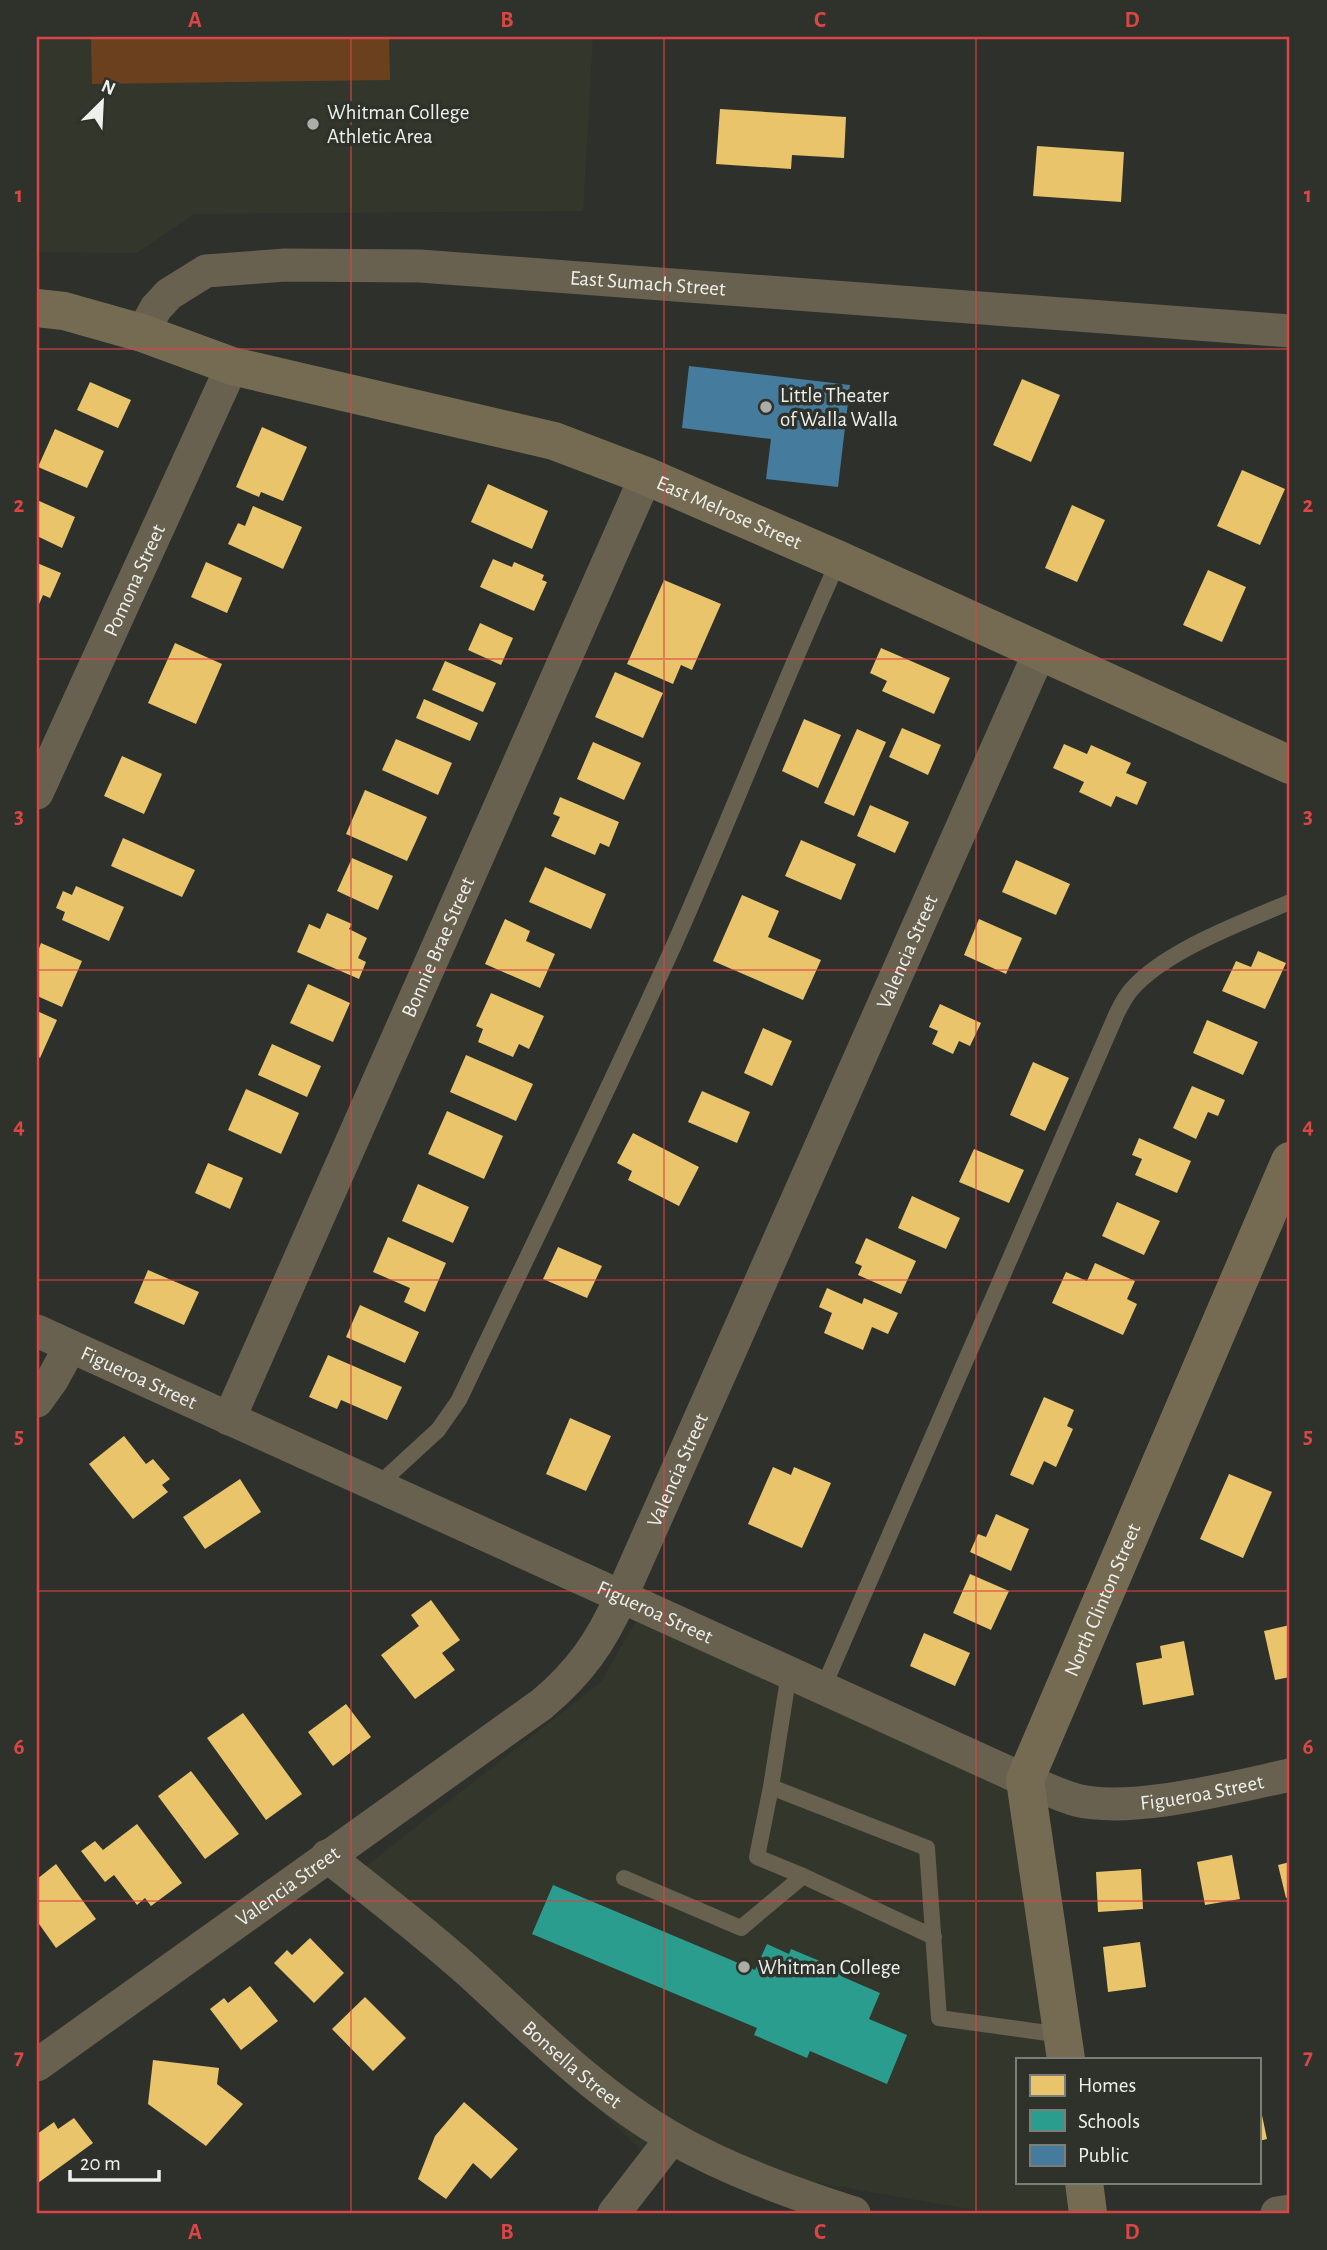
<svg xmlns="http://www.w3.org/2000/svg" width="1327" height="2250" viewBox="0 0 1327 2250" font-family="'Alegreya Sans',sans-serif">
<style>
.built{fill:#33372b}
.green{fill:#6b401e}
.homes{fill:#e9c46a}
.schools{fill:#2a9d8f}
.public{fill:#457b9d}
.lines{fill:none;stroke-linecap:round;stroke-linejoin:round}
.lane{stroke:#68614f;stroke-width:16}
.street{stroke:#68614f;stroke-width:33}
.secondary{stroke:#746b52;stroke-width:38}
.grid{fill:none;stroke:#da4645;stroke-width:2;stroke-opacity:0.55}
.poi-dot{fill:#abada9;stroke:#2f312b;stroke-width:2.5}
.labels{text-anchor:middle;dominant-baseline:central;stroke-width:7;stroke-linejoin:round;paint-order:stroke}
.poi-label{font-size:21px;fill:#eef0ec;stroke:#2f312b;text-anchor:start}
.street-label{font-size:21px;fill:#eef0ec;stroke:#2f312b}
.neatline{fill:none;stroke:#da4645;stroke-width:2.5}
.grid-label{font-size:23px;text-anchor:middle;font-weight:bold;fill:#da4645}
</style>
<rect width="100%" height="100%" fill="#2e302c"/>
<path class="built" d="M37,37H593L583,211L194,214L137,253L37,252Z
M636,1621L1009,1789L1052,2059H1017V2182H1071L1076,2213H992L644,2153L356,1874L601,1682Z"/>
<path class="green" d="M91,37H389L390,80L92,84Z"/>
<path class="homes" d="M720,109L846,117L844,158L792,155L791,169L716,164Z
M1037,146L1124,152L1121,202L1033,196Z
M1022,379L1060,395L1031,462L993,445Z
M90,382L131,400L118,428L77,410Z
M262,427L307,447L283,501L261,492L259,497L236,487Z
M55,429L104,451L87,488L38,467Z
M1242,470L1285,489L1260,545L1217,526Z
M488,484L548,511L532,549L471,522Z
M37,500L75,517L62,548L37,536Z
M1072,505L1105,520L1077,582L1045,568Z
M253,506L302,527L283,569L228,544L238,523L245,526Z
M493,559L512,567L514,562L544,575L542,580L547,582L534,611L480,587Z
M206,562L242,578L227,613L191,597Z
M37,563L61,573L50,598L43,595L37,609Z
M1208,570L1246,587L1222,642L1183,625Z
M664,580L721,604L692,670L681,665L673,684L627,664Z
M480,623L513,638L501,665L468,650Z
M175,643L222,664L196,724L148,703Z
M881,648L950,678L934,714L882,691L887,681L870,673Z
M445,661L496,683L483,712L432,690Z
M615,672L663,693L643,738L595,717Z
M424,699L478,723L470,741L416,718Z
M804,719L841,735L818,788L782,771Z
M902,728L941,745L928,775L889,757Z
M857,729L886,742L854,816L824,803Z
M396,739L452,763L438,795L382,770Z
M593,742L641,763L624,800L577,779Z
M1064,744L1087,754L1091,745L1131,763L1126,773L1147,782L1137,805L1116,796L1111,807L1079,792L1084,782L1053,768Z
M122,756L162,774L144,814L104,796Z
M365,790L427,817L407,861L346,834Z
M560,797L619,822L609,847L600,843L595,855L551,836L560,817L553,814Z
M870,805L909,822L895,853L857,836Z
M123,838L195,870L182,897L111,866Z
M801,840L856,864L841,900L785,876Z
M352,858L393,876L378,910L337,891Z
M1016,860L1070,884L1056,915L1002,892Z
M545,867L606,894L591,929L529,902Z
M76,886L124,907L109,941L62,920L65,912L56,908L63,891L72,895Z
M742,895L779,911L768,937L821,960L803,1000L713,961Z
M327,913L352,924L349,929L367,938L358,958L366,962L359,979L297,952L309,924L320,929Z
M505,919L530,931L526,941L555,954L540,988L485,964Z
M979,919L1022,938L1006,974L964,955Z
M41,943L82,961L62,1007L37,996V954Z
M1258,951L1286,963L1265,1009L1222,991L1236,961L1251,967Z
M308,984L350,1003L333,1042L290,1023Z
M491,993L544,1016L529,1049L519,1044L513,1057L478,1042L483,1029L476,1026Z
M940,1004L981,1023L970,1046L959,1041L953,1054L932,1044L938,1031L929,1027Z
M37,1011L57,1020L40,1058L37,1056Z
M1207,1020L1258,1042L1243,1075L1193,1053Z
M763,1028L792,1041L772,1086L744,1073Z
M272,1044L321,1066L307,1097L258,1075Z
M466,1055L533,1084L516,1121L450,1092Z
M1033,1062L1069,1078L1045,1131L1010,1115Z
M1192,1086L1225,1100L1218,1116L1208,1112L1196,1139L1173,1128Z
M246,1089L299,1113L281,1154L228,1130Z
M702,1091L750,1112L737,1143L688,1122Z
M447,1111L503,1136L484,1179L428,1154Z
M633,1133L699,1167L679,1206L628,1180L632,1171L617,1163Z
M1139,1138L1191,1161L1177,1193L1135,1175L1142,1159L1132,1155Z
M974,1149L1024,1170L1009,1203L959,1182Z
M208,1163L243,1178L230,1209L195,1193Z
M418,1184L469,1207L453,1243L402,1221Z
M912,1196L960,1218L946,1249L898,1228Z
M1117,1202L1160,1221L1144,1255L1102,1236Z
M388,1237L446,1263L425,1312L404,1302L410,1288L373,1272Z
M866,1238L916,1261L901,1294L858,1275L862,1266L855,1263Z
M558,1247L602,1266L587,1298L543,1279Z
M1095,1263L1135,1281L1127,1299L1137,1304L1123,1335L1052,1303L1066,1272L1087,1281Z
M148,1270L199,1292L184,1325L134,1303Z
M827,1288L862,1304L864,1298L898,1313L888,1334L872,1327L863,1350L824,1333L832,1313L819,1307Z
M360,1305L419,1332L405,1363L346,1337Z
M328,1355L402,1387L387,1420L341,1400L337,1409L309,1397Z
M1044,1397L1074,1410L1067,1426L1073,1429L1056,1467L1044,1461L1033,1485L1010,1475Z
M570,1418L611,1436L586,1491L546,1474Z
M124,1436L146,1464L153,1459L170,1479L162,1485L168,1492L133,1519L89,1464Z
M773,1467L791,1475L794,1467L831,1483L802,1548L748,1524Z
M1229,1474L1272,1492L1243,1558L1200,1539Z
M240,1479L261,1512L205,1549L183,1517Z
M996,1514L1029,1529L1011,1571L970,1552L978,1534L986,1537Z
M970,1574L1009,1591L991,1630L953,1613Z
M431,1600L460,1640L442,1653L455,1670L415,1699L381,1655L419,1626L411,1615Z
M1290,1625V1677L1275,1680L1264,1631Z
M924,1633L970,1653L955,1686L910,1666Z
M1184,1641L1194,1695L1143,1705L1136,1663L1162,1658L1160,1646Z
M346,1704L371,1737L333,1766L308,1732Z
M243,1713L302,1794L266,1820L207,1738Z
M191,1771L239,1834L205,1859L158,1796Z
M137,1824L182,1883L151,1906L145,1898L137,1905L114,1875L105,1882L81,1851L95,1841L103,1850Z
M1232,1855L1240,1899L1205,1905L1197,1862Z
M1290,1862V1897L1286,1898L1278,1865Z
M56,1864L96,1919L56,1948L37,1921V1879Z
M1141,1869L1143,1909L1098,1912L1096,1872Z
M310,1938L344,1973L314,2003L274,1963L287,1950L292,1955Z
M1140,1942L1146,1987L1108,1992L1103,1947Z
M250,1986L278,2021L241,2050L210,2009L224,1998L228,2003Z
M365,1997L406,2038L373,2071L332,2029Z
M153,2060L219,2068L217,2084L243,2104L206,2146L148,2104Z
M1259,2101L1267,2139L1259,2141Z
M464,2102L518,2149L491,2179L473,2163L446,2199L418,2179L435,2136Z
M74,2118L93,2143L38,2183L37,2134L54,2122L58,2129Z"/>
<path class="schools" d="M553,1885L755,1970L767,1944L789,1954L791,1949L846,1972L843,1977L880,1993L869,2019L907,2035L887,2084L810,2051L807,2058L754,2035L757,2028L532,1934Z"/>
<path class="public" d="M689,366L850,385L838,487L766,479L771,439L682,428Z"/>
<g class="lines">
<path class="lane" d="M377,1486L438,1430L459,1400C531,1248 605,1098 674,945C731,817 781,687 839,560
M789,1673L771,1787L757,1857L803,1876L934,1937
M823,1688L1117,1013C1121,1005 1125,997 1131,990C1164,951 1243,922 1290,902
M771,1787L927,1848L939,2018L1062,2035
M624,1878L741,1928L803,1876"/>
<g class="street">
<path id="s1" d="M142,333L156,308L169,294L206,271L285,265L420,266L1290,331"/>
<path id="s2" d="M37,793L232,366"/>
<path id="s3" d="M37,1331L1025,1780C1042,1787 1059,1795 1076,1800C1131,1814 1234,1787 1290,1775"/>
<path d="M37,1401L52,1380L70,1347"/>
<path id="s4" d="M229,1419L646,476"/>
<path id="s5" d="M327,1856C374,1893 422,1930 467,1970C532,2029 595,2094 672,2138C728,2170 792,2193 854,2213"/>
<path id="s6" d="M37,2065L542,1704C580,1672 601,1642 621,1597L1040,651"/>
<path d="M614,2213L672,2138"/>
<path d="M1277,2213L1290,2211"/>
</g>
<g class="secondary">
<path id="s7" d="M37,308L64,311L142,333L232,366L554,441L646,476L839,560L1290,765"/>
<path id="s8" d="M1066,2059L1025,1780L1290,1161"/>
<path d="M1084,2182L1088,2213"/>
</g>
</g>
<path class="grid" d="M351,37V2213M664,37V2213M976,37V2213M37,349H1290M37,659H1290M37,970H1290M37,1280H1290M37,1591H1290M37,1901H1290"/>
<g class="poi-dot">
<circle cx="313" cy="124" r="7"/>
<circle cx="766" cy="407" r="7"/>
<circle cx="744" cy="1967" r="7"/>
</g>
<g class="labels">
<g class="poi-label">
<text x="327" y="112">Whitman College<tspan x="327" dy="24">Athletic Area</tspan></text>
<text x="780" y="395">Little Theater<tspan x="780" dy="24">of Walla Walla</tspan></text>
<text x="758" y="1967">Whitman College</text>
</g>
<g class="street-label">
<text stroke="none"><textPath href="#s1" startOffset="534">East Sumach Street</textPath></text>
<text stroke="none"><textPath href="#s7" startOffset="724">East Melrose Street</textPath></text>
<text stroke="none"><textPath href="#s2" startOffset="234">Pomona Street</textPath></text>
<text stroke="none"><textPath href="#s4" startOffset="516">Bonnie Brae Street</textPath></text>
<text stroke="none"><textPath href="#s6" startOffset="1461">Valencia Street</textPath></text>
<text stroke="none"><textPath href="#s3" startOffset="112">Figueroa Street</textPath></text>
<text stroke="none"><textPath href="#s6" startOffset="894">Valencia Street</textPath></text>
<text stroke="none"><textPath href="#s8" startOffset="478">North Clinton Street</textPath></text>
<text stroke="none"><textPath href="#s3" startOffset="679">Figueroa Street</textPath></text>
<text stroke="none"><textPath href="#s3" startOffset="1267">Figueroa Street</textPath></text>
<text stroke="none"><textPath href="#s6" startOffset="308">Valencia Street</textPath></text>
<text stroke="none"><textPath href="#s5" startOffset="322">Bonsella Street</textPath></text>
</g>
</g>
<rect width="1327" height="2250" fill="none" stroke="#2f312b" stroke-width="77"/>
<rect x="1016" y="2058" width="245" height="126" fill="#2f312b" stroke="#7b7d78" stroke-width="2"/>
<rect x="1030" y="2075" width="35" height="21" fill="#e9c46a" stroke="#7b7d78" stroke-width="2"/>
<text x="1078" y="2092" font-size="21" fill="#eef0ec">Homes</text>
<rect x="1030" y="2110" width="35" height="21" fill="#2a9d8f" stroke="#7b7d78" stroke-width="2"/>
<text x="1078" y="2128" font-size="21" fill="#eef0ec">Schools</text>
<rect x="1030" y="2145" width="35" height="21" fill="#457b9d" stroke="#7b7d78" stroke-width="2"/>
<text x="1078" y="2162" font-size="21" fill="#eef0ec">Public</text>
<g transform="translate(102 102) rotate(24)" stroke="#2f312b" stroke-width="5" paint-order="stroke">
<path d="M0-5L12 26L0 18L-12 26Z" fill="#eef0ec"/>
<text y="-10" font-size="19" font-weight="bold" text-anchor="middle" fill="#eef0ec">N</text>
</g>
<path d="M70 2170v10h89v-10" fill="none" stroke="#eef0ec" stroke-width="3.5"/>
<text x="80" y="2170" font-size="21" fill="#eef0ec" stroke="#2f312b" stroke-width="5" paint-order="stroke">20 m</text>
<rect x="38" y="38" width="1250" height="2174" class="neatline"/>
<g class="grid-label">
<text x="195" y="27">A</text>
<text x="507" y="27">B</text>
<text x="820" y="27">C</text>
<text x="1132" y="27">D</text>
<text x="19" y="202">1</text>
<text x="1308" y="202">1</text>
<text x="19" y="512">2</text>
<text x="1308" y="512">2</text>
<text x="19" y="823">3</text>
<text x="1308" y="823">3</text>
<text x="19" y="1133">4</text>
<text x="1308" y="1133">4</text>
<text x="19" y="1443">5</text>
<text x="1308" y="1443">5</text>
<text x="19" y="1754">6</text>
<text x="1308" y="1754">6</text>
<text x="19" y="2064">7</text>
<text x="1308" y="2064">7</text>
<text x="195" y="2239">A</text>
<text x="507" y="2239">B</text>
<text x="820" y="2239">C</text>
<text x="1132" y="2239">D</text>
</g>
</svg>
